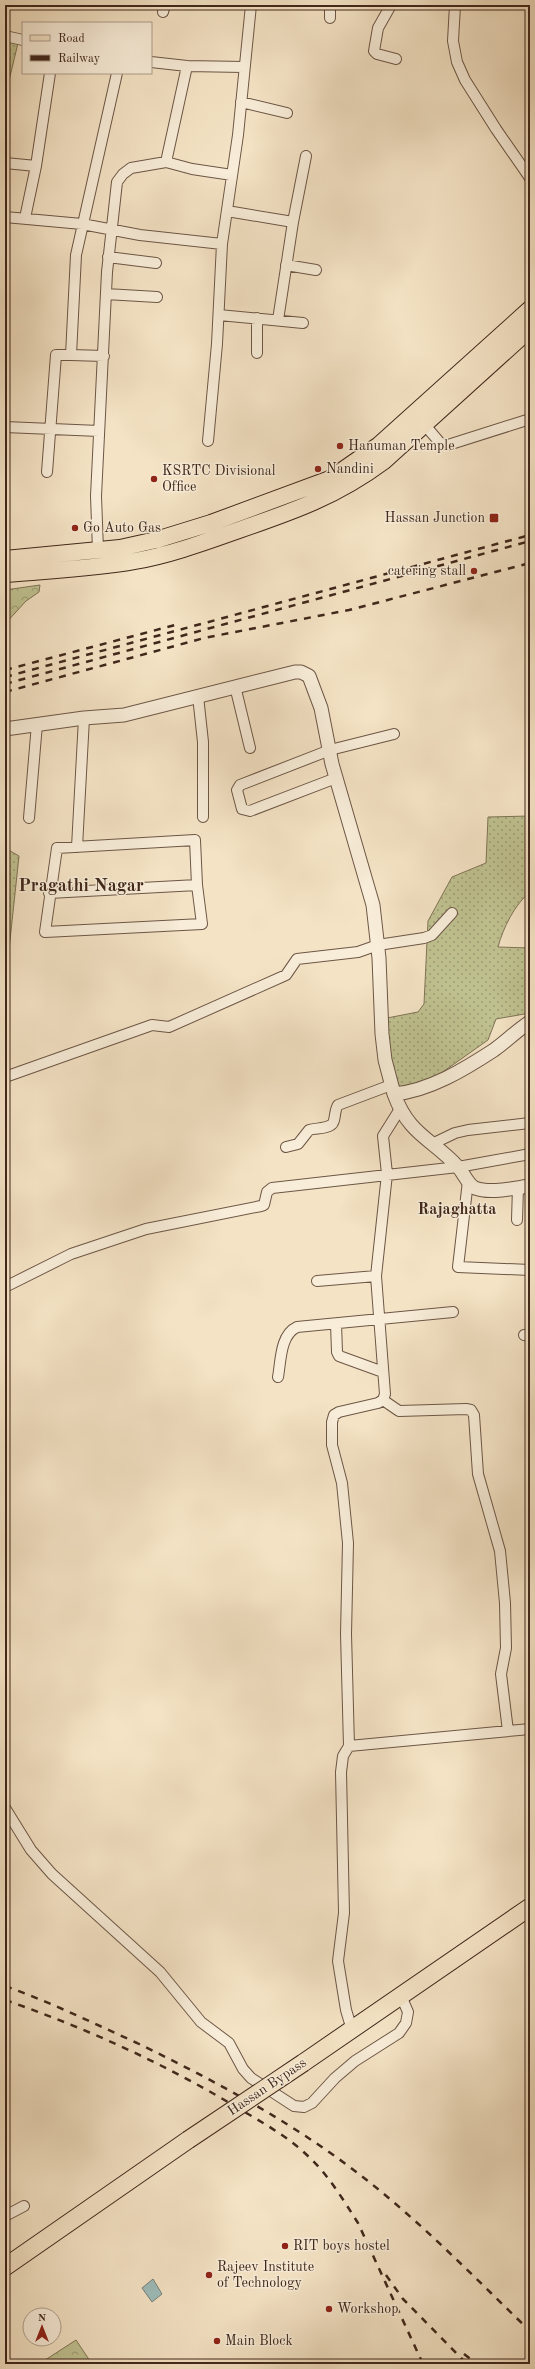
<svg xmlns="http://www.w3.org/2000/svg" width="535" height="2369" viewBox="0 0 535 2369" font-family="'Old Standard TT',serif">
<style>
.grass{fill:url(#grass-dots);stroke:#807456}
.park{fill:url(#park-crowns);stroke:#807456}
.water{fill:#9dbdba;stroke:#78817a}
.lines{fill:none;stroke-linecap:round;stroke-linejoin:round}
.minor-casing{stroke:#6d5646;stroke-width:12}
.tertiary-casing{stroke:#6d5646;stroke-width:15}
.primary-casing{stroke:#40271b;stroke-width:18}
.trunk-casing{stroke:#40271b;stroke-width:19}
.minor{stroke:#f8edd9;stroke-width:10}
.tertiary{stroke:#f8edd9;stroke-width:13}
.primary{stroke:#f4e3c5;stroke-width:16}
.trunk{stroke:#f4e3c5;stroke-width:17}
.rail{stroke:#40271b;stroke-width:2.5;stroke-dasharray:7 7;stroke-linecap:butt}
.trunk-bridge-casing{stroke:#40271b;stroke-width:19;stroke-linecap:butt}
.trunk-bridge{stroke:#f4e3c5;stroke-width:17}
.poi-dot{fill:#8f2418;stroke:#f8edd9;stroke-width:1.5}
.labels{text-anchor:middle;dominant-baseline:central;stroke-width:3;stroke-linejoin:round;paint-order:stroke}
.poi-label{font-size:14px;fill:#40271b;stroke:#f8edd9;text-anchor:start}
.street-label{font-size:14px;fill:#40271b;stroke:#f8edd9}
.quarter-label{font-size:16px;font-weight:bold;fill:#40271b;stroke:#f8edd9}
.district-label{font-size:18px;font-weight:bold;fill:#40271b;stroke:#f8edd9}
</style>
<defs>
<pattern id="grass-dots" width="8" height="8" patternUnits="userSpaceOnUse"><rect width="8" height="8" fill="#c0c291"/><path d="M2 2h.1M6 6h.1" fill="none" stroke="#9d9e76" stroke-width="1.8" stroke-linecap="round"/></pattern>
<pattern id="park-crowns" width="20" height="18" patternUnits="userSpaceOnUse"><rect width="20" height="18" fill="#c0c291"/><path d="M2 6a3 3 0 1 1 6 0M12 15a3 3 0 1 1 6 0" fill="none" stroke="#9d9e76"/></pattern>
</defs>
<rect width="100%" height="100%" fill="#f4e3c5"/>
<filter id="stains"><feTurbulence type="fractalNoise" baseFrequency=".005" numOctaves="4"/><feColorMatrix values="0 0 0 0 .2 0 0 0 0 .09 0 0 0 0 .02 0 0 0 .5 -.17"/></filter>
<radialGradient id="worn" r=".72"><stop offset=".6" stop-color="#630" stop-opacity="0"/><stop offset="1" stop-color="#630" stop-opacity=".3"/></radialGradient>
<path class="grass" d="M5,39L18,43L7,89H5Z
M530,816V892C515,904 503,928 498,947L530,948V1013L496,1019L488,1040L437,1076L412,1086L397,1088L386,1042L387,1018L418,1012L424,1004L428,921L452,877L486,863L488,817Z
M5,848L19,856L5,987Z"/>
<path class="park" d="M40,585L39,592L26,601L5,624V590Z
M76,2340L92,2364H39Z"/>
<path class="water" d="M153,2279L162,2294L152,2302L142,2288Z"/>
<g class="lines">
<g class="minor-casing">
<path id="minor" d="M391,5L378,28L374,51L377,54L396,59
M455,5L453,41L457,62L465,80L496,129L530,178
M163,12L165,5
M330,18V5
M5,36L23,40
M151,62L187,66L244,67
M241,102L287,113
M166,162L187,66
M5,163L36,166
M227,211L293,222
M5,217L82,224L140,235L222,244
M25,218L36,166L50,73
M108,257L156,263
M286,265L316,270
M106,294L157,297
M219,315L303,323
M278,320L293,222L306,156
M257,353V318
M71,355L104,356
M424,424L441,444L448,445L530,419
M5,427L99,431
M208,441L217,344L222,244L238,135L251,5
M47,472L56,355H71L76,255L117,73
M98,550L96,496L107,272L117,182L123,174L131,168L166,162L192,169L232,175
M235,686L250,748
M198,696L203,742V817
M336,778L250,811L242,809L237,790L240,785L330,750L394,734
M29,818L37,724
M195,840L197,885L202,924L45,932L57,848Z
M77,847L84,718
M49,893L197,885
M5,1077L152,1025L169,1027L286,975L297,959L358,952L378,945L424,938L432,935L452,913
M432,1144L455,1133L468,1130L530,1123
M286,1147L298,1144L309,1130C316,1128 325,1129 331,1125C336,1122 334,1110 338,1105L391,1085
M468,1181L458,1267L530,1270
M517,1220L518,1187
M317,1281L376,1276
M5,1287L71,1254L146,1229L261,1206L264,1205L267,1192L272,1188L458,1167L530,1154
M336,1324L337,1352L339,1356L383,1372
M524,1335L530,1336
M278,1377C281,1361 280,1335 297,1327L453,1312
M383,1400L399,1411L466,1409L471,1410L474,1415L478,1474L500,1551L505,1603L506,1648L501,1674L508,1731
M349,1746L530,1729
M5,1808L31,1850L52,1874L160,1972L201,2022L229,2043L243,2069L251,2078L294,2106L304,2107L312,2103L335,2078L355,2061L399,2033L406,2023L408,2012L401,1996
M352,2030L346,2010L338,1961L344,1913L341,1772L343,1756L349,1746L346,1634L348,1543L342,1483L332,1445V1422L334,1415L339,1412L378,1403L383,1400L385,1394L376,1276L387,1174L383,1136L400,1109
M5,2216L24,2206"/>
</g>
<g class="tertiary-casing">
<path id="tertiary" d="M5,729L84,718L124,715L295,672H301L309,676L321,708L332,764L373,905L379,958L382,1034L385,1060L394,1094C429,1091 465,1069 494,1050C507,1041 517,1030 530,1022
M394,1094C409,1135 431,1138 458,1167C463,1172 468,1185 475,1188C490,1194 514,1188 530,1186"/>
</g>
<g class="primary-casing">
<path id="primary" d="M5,559L120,548L156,540L211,523L330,479L379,445L530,309
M5,574C48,570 92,569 135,561C170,555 205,542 239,530C294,511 337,496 384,461L530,329"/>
</g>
<g class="trunk-casing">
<path id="trunk" d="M303,2063L530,1907
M5,2267L188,2140"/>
</g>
<use href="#minor" class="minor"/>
<use href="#tertiary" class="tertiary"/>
<use href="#primary" class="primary"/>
<use href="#trunk" class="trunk"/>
<path class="rail" d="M5,670L175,625
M5,677L530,535
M5,684L530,541
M5,692L204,638L349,610L530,563
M5,1986C50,2002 93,2023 137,2043C215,2081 290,2121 359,2174C420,2221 474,2277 530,2331
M5,2000C86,2028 165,2064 238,2108C263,2123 289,2137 310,2158C329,2176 344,2201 358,2223L423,2364
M386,2275L403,2299L467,2364
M464,2354L477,2364"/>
<g class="trunk-bridge-casing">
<path id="trunk-bridge" d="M188,2140L303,2063"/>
</g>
<use href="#trunk-bridge" class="trunk-bridge"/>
</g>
<g class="poi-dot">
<circle cx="340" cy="446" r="4"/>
<circle cx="318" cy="469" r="4"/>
<circle cx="154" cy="479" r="4"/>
<rect x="489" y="513" width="10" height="10" rx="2"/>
<circle cx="75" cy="528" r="4"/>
<circle cx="474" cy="571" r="4"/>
<circle cx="285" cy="2246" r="4"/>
<circle cx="209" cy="2275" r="4"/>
<circle cx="329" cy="2309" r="4"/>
<circle cx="217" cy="2341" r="4"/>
</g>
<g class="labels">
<g class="poi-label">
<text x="348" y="446">Hanuman Temple</text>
<text x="326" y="469">Nandini</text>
<text x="162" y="471">KSRTC Divisional<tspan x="162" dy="16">Office</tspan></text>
<text x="485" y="518" text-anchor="end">Hassan Junction</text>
<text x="83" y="528">Go Auto Gas</text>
<text x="466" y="571" text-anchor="end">catering stall</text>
<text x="293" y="2246">RIT boys hostel</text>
<text x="217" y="2267">Rajeev Institute<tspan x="217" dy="16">of Technology</tspan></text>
<text x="337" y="2309">Workshop</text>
<text x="225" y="2341">Main Block</text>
</g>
<g class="street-label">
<text transform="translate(267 2087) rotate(-34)">Hassan Bypass</text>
</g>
<g class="quarter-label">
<text x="457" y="1210">Rajaghatta</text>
</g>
<g class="district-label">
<text x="81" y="886">Pragathi Nagar</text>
</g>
</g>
<rect width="535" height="2369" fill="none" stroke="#f4e3c5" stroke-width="20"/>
<rect x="6" y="6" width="523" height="2357" fill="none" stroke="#40271b" stroke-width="2"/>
<rect x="10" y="10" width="515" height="2349" fill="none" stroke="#40271b"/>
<rect x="22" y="22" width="130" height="52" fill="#f8edd9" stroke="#ae9e8d"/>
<rect x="30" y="35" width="20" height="6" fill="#f4e3c5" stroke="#ae9e8d"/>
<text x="58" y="42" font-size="12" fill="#40271b">Road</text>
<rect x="30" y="55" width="20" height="6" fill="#40271b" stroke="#ae9e8d"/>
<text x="58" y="62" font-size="12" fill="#40271b">Railway</text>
<g transform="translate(42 2327)"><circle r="19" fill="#f8edd9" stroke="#ae9e8d"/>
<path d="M0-3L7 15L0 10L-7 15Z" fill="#8f2418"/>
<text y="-6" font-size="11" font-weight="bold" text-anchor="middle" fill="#40271b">N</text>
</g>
<rect width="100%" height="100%" filter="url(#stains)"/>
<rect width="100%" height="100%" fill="url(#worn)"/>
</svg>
